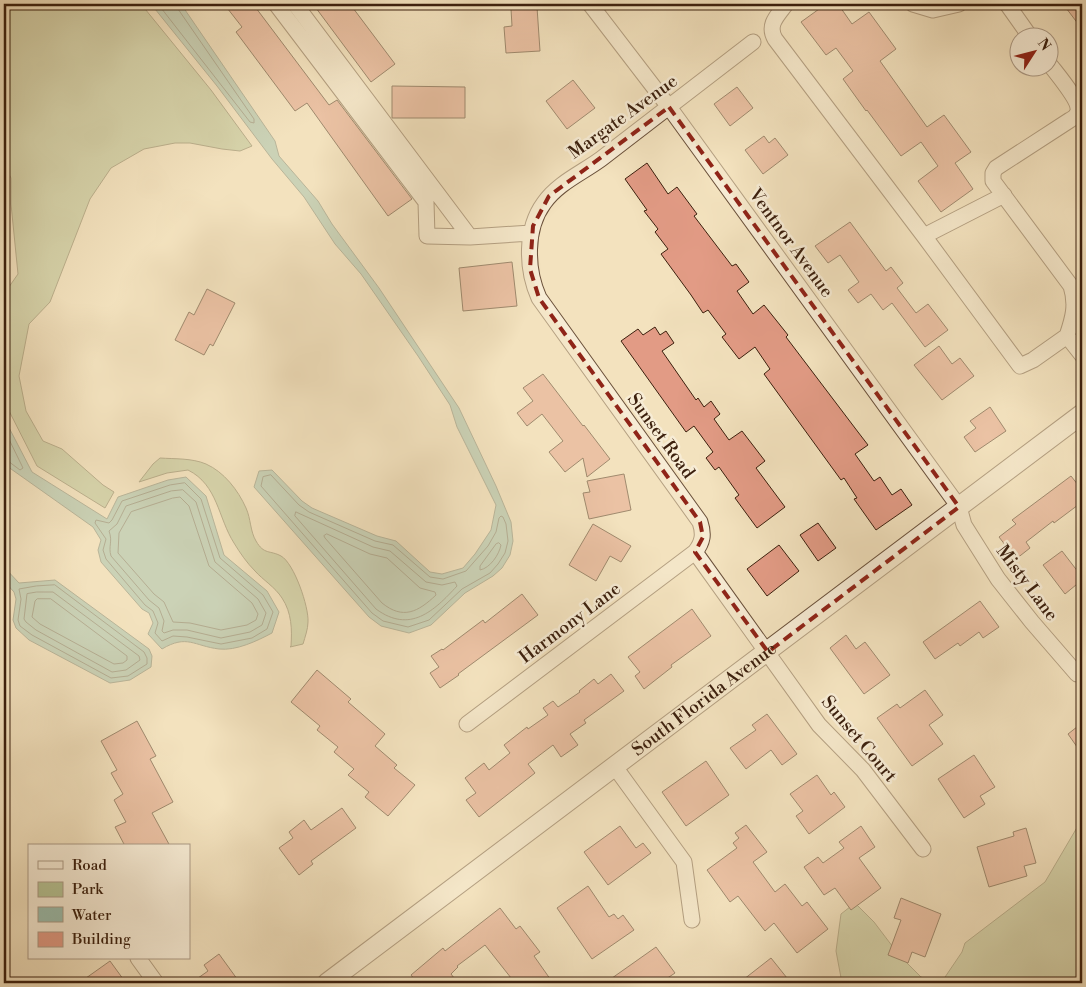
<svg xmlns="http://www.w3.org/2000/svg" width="1086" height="987" viewBox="0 0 1086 987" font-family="'Libre Bodoni',serif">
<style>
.green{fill:#b6c495;stroke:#797252}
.water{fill:#9bbeae;stroke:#757f6e}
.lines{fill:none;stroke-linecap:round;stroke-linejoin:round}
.shore{stroke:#6c6f5e;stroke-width:1}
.building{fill:#e29b85;stroke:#3c200e}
.minor-casing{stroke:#6a503a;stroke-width:17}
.tertiary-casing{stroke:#6a503a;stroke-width:21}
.minor{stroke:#f7ecd5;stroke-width:15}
.tertiary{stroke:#f7ecd5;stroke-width:19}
.marked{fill:none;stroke:#8f2418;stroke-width:4;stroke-dasharray:10 6;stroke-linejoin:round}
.labels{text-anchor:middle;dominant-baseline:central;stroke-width:5;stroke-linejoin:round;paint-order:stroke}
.street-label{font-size:18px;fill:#3c200e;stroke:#f7ecd5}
</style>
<rect width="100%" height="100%" fill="#f3e2be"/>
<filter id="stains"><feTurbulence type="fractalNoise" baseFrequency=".004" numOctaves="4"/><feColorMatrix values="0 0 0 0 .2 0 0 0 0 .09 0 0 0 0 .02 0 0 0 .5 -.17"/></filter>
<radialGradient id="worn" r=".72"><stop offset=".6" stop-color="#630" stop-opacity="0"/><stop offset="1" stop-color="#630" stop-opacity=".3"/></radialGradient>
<path class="green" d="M4,4H141L211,90L252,146L240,151L222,149L190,143H175L144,149L111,168L90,199L50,302L29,324L19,376L26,411L43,441L62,449L103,485L114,492L105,508L37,466L4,401V294L18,274L11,204V178L4,165Z
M160,458C174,459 192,458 206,464C224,472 238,490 246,508C251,519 250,531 256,541C264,555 270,550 281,556C294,563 309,607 308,622C308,629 305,637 303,644L290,647L291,646C292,630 292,613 282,598C275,587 263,580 255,571C247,563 240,553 234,543C218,518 218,485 188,470L167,473L139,482L153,464Z
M1082,819V983H941L962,952L965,943L1045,882Z
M855,903L874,922L899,955L921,977L941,983H842L836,951L841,914Z"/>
<path class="water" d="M151,4H181L275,141L279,156L318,201L332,224L379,288L459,408L496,486L511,522L513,541L510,555L502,568L493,576L465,593L431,625L409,633L381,626L369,617L254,487L259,471L272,470L302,501L312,508L377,536L396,541L430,572L442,574L463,568L475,554L491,530L496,505L457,427L450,405L418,356L361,274L335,244L304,197L272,159L217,86Z
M4,418L32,472L107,519L118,497L168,480L186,477L206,496L224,555L267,591L279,612L272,633C257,641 236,651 219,649C194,646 187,634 162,649L148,634L153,623L149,613L142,609L101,562L98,550L101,540L93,527L4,464Z
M4,567L19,583L55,580L149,649L152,656L151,667L130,680L110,683L29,640L16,628L13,620L16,599L14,592L4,581Z"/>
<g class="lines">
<path class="shore" d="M158,4L250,122L254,123V119L178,9L177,4
M4,429L23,468L20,470L8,461H4
M271,475L299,505L309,512L375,541L393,545L430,577L443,579L466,571L488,546L496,532L499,518L501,516L503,517L506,524L508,541L505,553L498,564L490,573L462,589L429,620L408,627L383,621L372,613L261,486L263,477Z
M185,483L201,499L220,558L263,595L273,612L267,629L252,638L221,644L187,637L173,636L162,641L155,633L158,623L153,611L145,605L106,559L103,550L106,539L95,523L96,520L109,523L112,520L122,501L170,485Z
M183,490L196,502L215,562L258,599L266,613L262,625L250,632L221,638L187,630H173L164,633L162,631L164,621L159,608L149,600L111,556C108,546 113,542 109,531L117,524L126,506L171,491Z
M173,498L180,497L189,506L209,566L252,603L258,614L256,620L247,625L221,630L190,623L173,622L164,602L154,594L118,553L119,533L131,512Z
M296,512L373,547L390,551L426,582L442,585L455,582L457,586C434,611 410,634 376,609L295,516Z
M327,534L370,554L387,558L420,588L435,592L436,595C418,612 403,620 382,603L325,538L324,536Z
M499,543L501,545C499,555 490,568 480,570V566L496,544Z
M55,585L144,652L147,658V664L128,676L111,678L32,635L20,626L18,620L21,599L19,589L36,586Z
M37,592H53L139,656L140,660L126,670L112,672L36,630L26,622L24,619L27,594Z
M51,599L127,656V660L123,663L114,664L40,624L32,617L35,601L37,599Z"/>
</g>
<path class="building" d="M224,4H253L329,105L337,100L412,199L388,216L307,103L295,111L236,32L242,27Z
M313,4H350L395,64L371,82Z
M826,4H838L852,24L869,12L896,49L880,61L927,127L944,115L971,152L955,163L973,189L941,212L918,181L938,166L921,142L901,156L867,110L866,111L843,79L853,71L836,48L826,55L801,22Z
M1063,4H1082V29Z
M537,7L540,51L506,53L504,27L512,26L511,9Z
M573,80L595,108L567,129L546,101Z
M392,86L465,87V118H392Z
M737,87L753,108L730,126L714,104Z
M764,136L769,143L775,138L788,155L763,174L745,150Z
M647,163L668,194L677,187L697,214L694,216L732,266L736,264L749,282L737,291L753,314L764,305L788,335L786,337L858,432L868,445L855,454L874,481L880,477L892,495L901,489L912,505L876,530L854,499L857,498L844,478L841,480L764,374L770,369L755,347L739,359L722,337L726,334L708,310L703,313L691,295L661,254L668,249L655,232L658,229L644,211L647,210L625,179Z
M850,222L886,271L891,267L903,283L897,288L916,313L928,304L948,330L925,347L892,303L883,310L871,294L858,303L848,290L859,282L840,255L828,263L815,246Z
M512,262L517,306L463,311L459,268Z
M207,289L235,303L213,346L210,344L204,355L175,340L189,312L194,315Z
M655,327L660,335L666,331L674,343L662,351L696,400L698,398L704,407L711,401L720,414L714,419L729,440L742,431L765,461L756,468L785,507L757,528L735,498L739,495L719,467L715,470L706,458L713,452L694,426L686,432L621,341L638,329L643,335Z
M939,346L952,364L960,358L974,376L942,400L914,365Z
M543,374L583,426L584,425L610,459L587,477L583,458L565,472L549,452L563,441L542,414L527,426L517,413L533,401L523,388Z
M990,407L1006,431L975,452L964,437L976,428L970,421Z
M624,474L631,510L589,519L583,493L590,492L587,481Z
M1071,476L1082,490V502L1054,523L1053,521L1026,542L1030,548L1016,559L999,537L1016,524L1012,520Z
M818,523L836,548L818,561L800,535Z
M593,524L631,546L621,562L610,556L596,581L569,565Z
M779,545L799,571L767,596L747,569Z
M1062,551L1082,577V580L1065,594L1043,565Z
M522,594L538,615L458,674L459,675L440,688L430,673L439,667L431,656L442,649L443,650L483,620L485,623Z
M980,601L999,627L983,638L979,632L960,646L958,643L935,659L923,642Z
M692,609L711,636L671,665L672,667L644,689L635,676L640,672L628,657Z
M846,635L856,649L865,642L890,675L864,694L830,648Z
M317,670L351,699L348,702L385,734L375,746L397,765L394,768L415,785L388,816L365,797L369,792L348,775L354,769L334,752L338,747L317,730L320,726L291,702Z
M611,674L624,691L584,720L586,723L570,734L578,745L561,757L553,745L528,764L535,773L479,817L466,800L476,793L465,778L484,763L489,770L510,753L504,745L527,727L528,729L548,715L543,708L553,701L558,707L580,692L579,691L594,679L598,684Z
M925,690L943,715L929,725L943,744L912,766L877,718L897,704L900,708Z
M767,714L797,754L782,765L771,750L746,769L730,748L756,730L752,725Z
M137,721L156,756L150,759L173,802L152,813L170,846H125L115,827L126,822L114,800L123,794L111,773L117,770L101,741Z
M1082,723V754L1068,734Z
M974,755L995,787L980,796L985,804L964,818L938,779Z
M706,761L729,795L686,826L662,792Z
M817,775L831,795L834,792L845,807L809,834L796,816L803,811L790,794Z
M342,808L356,828L311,861L313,864L299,875L279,848L293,838L289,832L304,820L311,830Z
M746,825L767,852L753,862L775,892L785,884L802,906L807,902L828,929L797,953L774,923L765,931L738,896L730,902L707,870L737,848L733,843L739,838L735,833Z
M620,826L636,848L643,843L651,853L608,885L584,852Z
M861,826L875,847L859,858L881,888L851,910L835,888L824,895L804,867L818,857L823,863L844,848L839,842Z
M1026,828L1036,863L1024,866L1027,876L989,887L977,847L1014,836L1013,832Z
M588,886L609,917L614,914L618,919L623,915L634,930L592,959L557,908Z
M901,898L941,914L925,957L912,952L908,963L888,955L901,920L894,918Z
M500,908L516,929L520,926L540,952L534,956L553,983H515L485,945L457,966L458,967L451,974L458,983H417L411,975L443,948L445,951Z
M656,947L675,973L660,983H605Z
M219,954L240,983H191L208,971L204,965Z
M771,958L791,983H739Z
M110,961L126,983H79Z"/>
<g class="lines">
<g class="minor-casing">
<path id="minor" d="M276,4L426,202L427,236L470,237L531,233
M295,4L470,237
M590,4L669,107L959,507L964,525L998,579L1032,622L1077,674
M786,4C777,16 767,25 775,39L924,236L1020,366L1033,360L1067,336L1082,355
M913,4L933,10L959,4
M1007,4L1031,38
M753,42C703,81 652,120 601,159C582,173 558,183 544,203C525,229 526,269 539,298L700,522C704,534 703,542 695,552L819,725L863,770L923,849
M1048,62C1055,72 1080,100 1078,111C1077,116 1074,118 1070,120L996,168L993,173V181L1071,286C1077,305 1073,318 1067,336
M924,236L1004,195
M467,724L695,552
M615,767L684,862L692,920
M138,958L156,983"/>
</g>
<g class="tertiary-casing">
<g id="tertiary">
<path id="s1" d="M327,983L1082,414"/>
</g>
</g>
<use href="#minor" class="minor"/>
<use href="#tertiary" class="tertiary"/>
</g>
<path d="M0 0H1086V987H0ZM669,107L959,507L768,652L695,552L703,537L700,522L539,298L530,269L533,226L549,196Z" fill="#f3e2be" fill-opacity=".55" fill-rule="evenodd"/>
<path class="marked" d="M669,107L959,507L768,652L695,552L703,537L700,522L539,298L530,269L533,226L549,196Z"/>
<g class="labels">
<g class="street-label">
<text transform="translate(623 117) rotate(-36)">Margate Avenue</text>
<text transform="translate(791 243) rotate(54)">Ventnor Avenue</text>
<text transform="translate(661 436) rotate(54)">Sunset Road</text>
<text transform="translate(1027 583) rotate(53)">Misty Lane</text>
<text transform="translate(570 623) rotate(-37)">Harmony Lane</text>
<text stroke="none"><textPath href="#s1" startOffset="472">South Florida Avenue</textPath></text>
<text transform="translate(859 739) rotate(50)">Sunset Court</text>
</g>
</g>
<rect width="1086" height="987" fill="none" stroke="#f3e2be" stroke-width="20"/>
<rect x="5" y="5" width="1076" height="977" fill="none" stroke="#3c200e" stroke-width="2.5"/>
<rect x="10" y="10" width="1066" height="967" fill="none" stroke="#3c200e"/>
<rect x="28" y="844" width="162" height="115" fill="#f7ecd5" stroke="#ac9a85"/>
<rect x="38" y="861" width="25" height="8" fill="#f7ecd5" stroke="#ac9a85"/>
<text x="72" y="870" font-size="15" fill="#3c200e">Road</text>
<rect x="38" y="882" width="25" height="15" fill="#b6c495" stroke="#ac9a85"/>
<text x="72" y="894" font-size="15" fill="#3c200e">Park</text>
<rect x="38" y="907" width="25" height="15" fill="#9bbeae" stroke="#ac9a85"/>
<text x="72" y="920" font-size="15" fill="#3c200e">Water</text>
<rect x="38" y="932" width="25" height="15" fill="#e29b85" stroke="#ac9a85"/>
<text x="72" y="944" font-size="15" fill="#3c200e">Building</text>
<g transform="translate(1034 52) rotate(54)"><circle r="24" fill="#f7ecd5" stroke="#ac9a85"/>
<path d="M0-4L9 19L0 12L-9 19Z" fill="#8f2418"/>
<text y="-8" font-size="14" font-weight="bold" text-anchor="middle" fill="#3c200e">N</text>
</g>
<rect width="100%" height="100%" filter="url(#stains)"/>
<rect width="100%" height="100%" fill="url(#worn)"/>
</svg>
